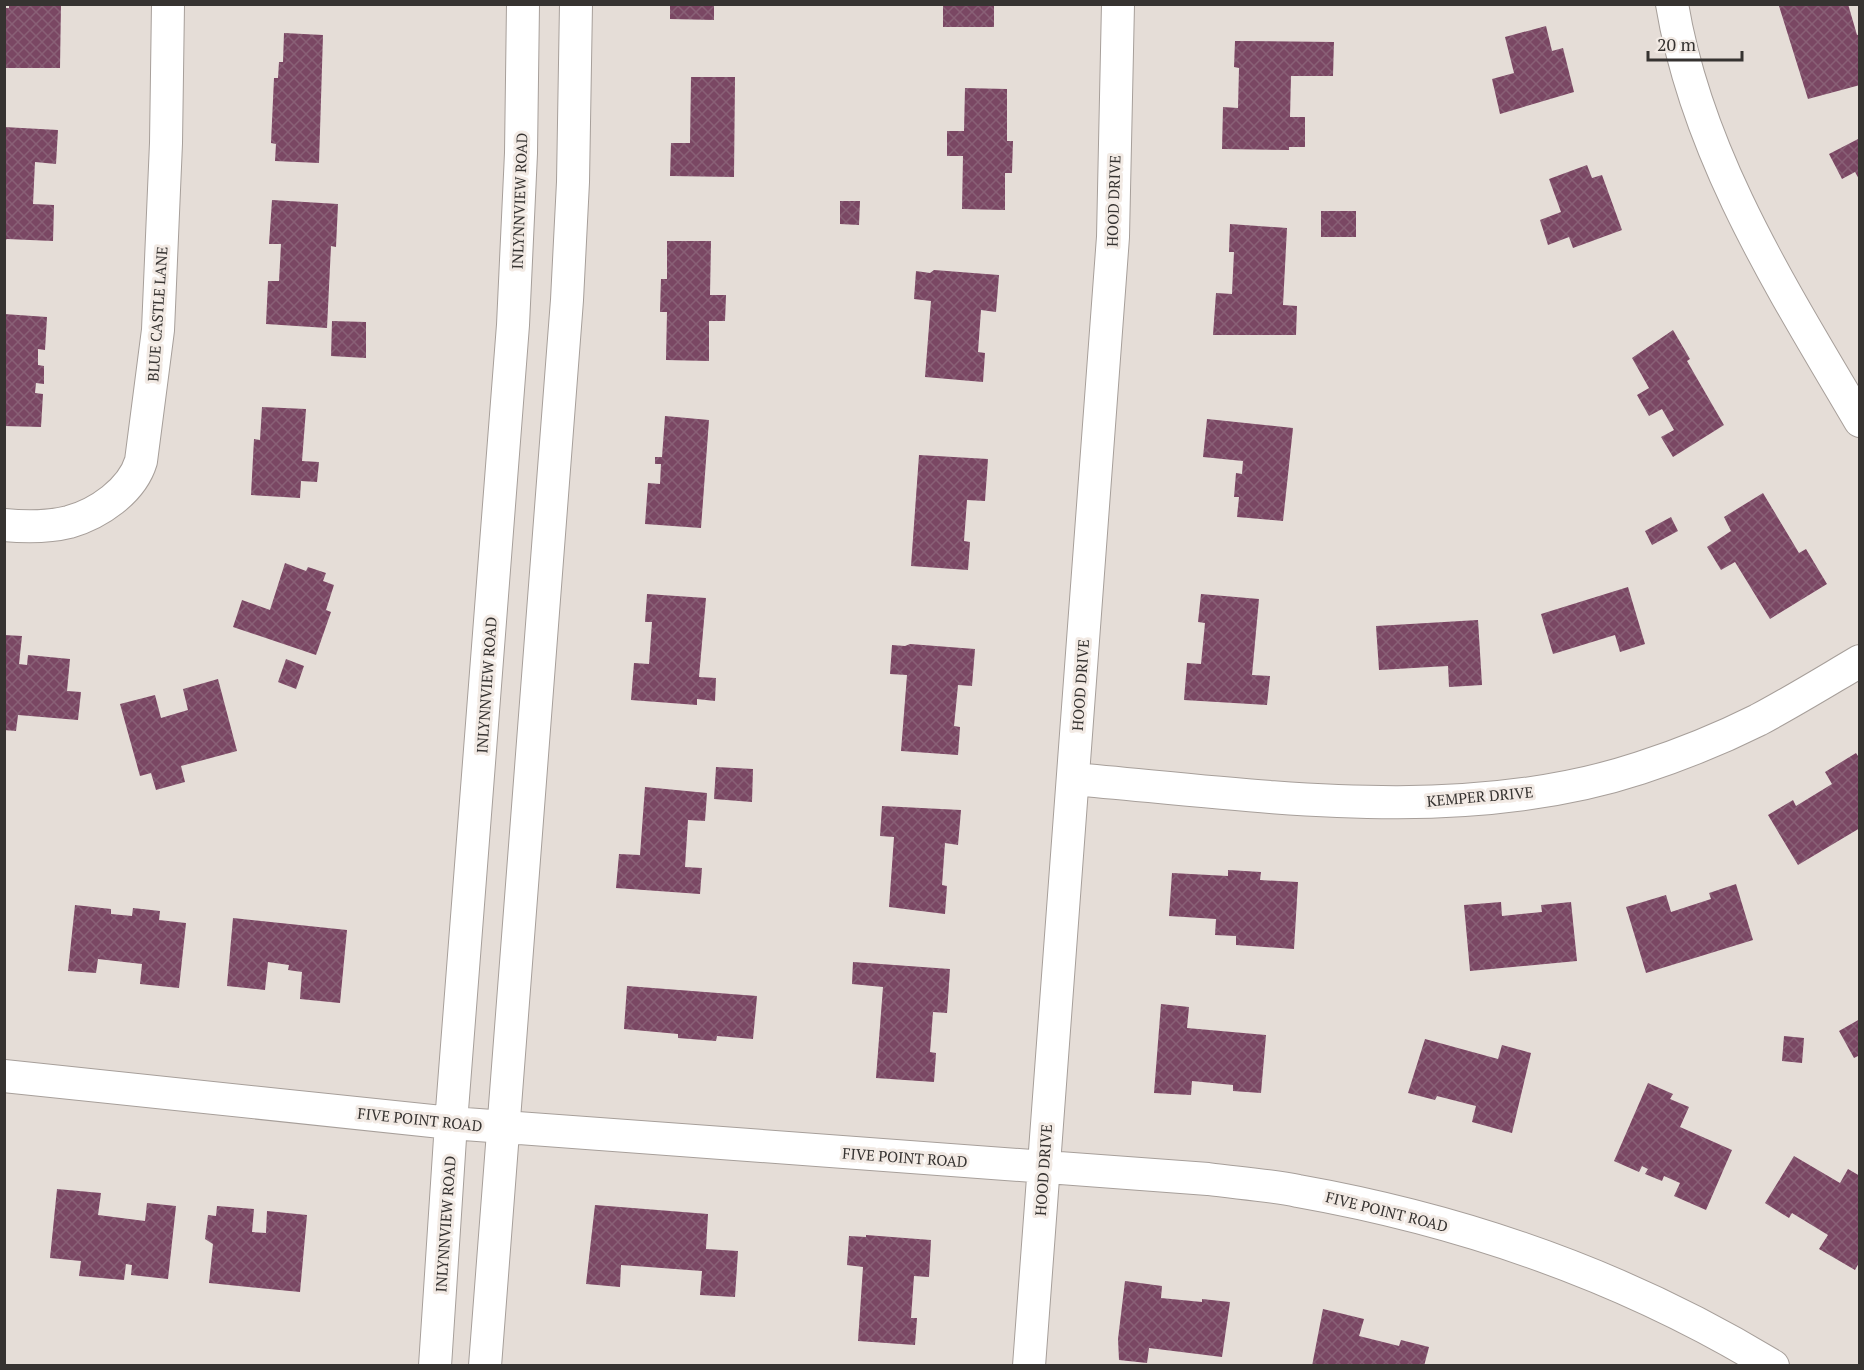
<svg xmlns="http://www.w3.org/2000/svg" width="1864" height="1370" viewBox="0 0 1864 1370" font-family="'PT Serif',serif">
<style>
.building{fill:url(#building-cross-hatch)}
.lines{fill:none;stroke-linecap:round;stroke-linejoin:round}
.minor-casing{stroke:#a79f9a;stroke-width:34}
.minor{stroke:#fff;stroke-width:32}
.labels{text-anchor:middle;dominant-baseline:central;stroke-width:6;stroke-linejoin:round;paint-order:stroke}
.street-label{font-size:15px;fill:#363331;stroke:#f2eae4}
</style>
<defs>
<pattern id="building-cross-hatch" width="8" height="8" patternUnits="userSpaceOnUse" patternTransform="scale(1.5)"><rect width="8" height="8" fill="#7a4763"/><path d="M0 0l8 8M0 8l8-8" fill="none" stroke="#896076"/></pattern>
</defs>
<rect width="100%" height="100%" fill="#e5ddd7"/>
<path class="building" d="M9,4H61L60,68H4V8H9Z
M943,4H994V27H943Z
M1785,4H1848L1857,35L1860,34V85L1808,99L1779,6Z
M670,5H714V20L670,19Z
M1546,26L1552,51L1563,48L1574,92L1500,114L1492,79L1514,73L1505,37Z
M284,33L323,35L319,163L275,161L276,144L271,143L274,78H278L279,62H283Z
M1235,41L1334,42L1333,76H1291L1290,117H1305V147H1289V150L1222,149L1223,107L1238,108L1239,68L1234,67Z
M691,77H735L734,177L670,176L671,143H690Z
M965,88L1007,89V141H1013L1012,173H1005V210L962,209L963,156H947V131H964Z
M4,127L58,130L56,164L35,162L33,204L54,205L53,241L7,239L4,241Z
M1860,138V181L1855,172L1842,179L1829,154Z
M1587,165L1592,178L1602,175L1622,230L1573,248L1569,237L1548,245L1540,220L1561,212L1549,179Z
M272,200L338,204L336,247L331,246L327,328L266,324L268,281H279L281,244H269Z
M840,201H860L859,225L840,224Z
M1321,211H1356V237H1321Z
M1230,224L1287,228L1283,305L1297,306L1296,335H1213L1216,293L1232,294L1234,252H1229Z
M667,241H711L710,295H726L725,321H709V361L666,360L667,312H660L661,279H667Z
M934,270L999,275L996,312L981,310L978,352L985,353L983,382L925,377L931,301L914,299L916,271L930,273Z
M4,314L47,317L45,350L38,349V365L44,366V384L36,383L35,393L43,394L41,427L4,426Z
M332,321L366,322V358L331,356Z
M1673,330L1690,359L1687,361L1724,425L1673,457L1661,437L1674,430L1662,409L1649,416L1637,395L1649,388L1632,358Z
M262,407L306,409L302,461L319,462L317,482L301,481L300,498L251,495L254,439L260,440Z
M665,416L709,420L701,528L645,524L648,483L660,484L661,464H655V457H662Z
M1207,419L1293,428L1283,521L1237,517L1239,497H1234L1236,473L1242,474L1243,461L1203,457Z
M919,455L988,459L985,501L967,500L964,541L970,542L968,570L911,566Z
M1763,493L1799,553L1806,549L1827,584L1770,619L1735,562L1721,570L1707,547L1731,531L1724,517Z
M1671,517L1678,531L1652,545L1645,531Z
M285,563L306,571L308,567L326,573L323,581L334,585L326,610L331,612L316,655L233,627L242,600L270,610Z
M1628,587L1645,644L1620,652L1615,635L1553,654L1541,614Z
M647,594L706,598L699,677L716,678L715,701L697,699V705L631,700L634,663L649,664L652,622H645Z
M1201,594L1259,599L1252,675L1270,676L1267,705L1184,700L1187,663L1201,664L1205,623L1198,622Z
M1478,620L1482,685L1449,687L1448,666L1379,670L1376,626Z
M4,635L22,636L19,664L27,665L28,655L70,659L67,691L81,692L78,720L18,715L16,731L4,730Z
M910,644L975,649L972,686L958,685L954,726L960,727L958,755L901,751L907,675L890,674L892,645L905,646Z
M286,659L304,666L296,689L278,682Z
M218,679L237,751L181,766L185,782L156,790L151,773L140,776L120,704L155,695L161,718L188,710L183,689Z
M1856,753L1860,759V828L1798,865L1768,815L1793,800L1796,806L1832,784L1825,772Z
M716,767L753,769L752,802L714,799Z
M645,787L707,793L705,821L688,820L685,867L702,868L700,894L616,888L619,854L640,855Z
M882,806L961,810L958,845L945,843L942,885L947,886L945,914L889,907L894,837L880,836Z
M1228,870L1261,872L1260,880L1298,882L1294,949L1236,945V936L1215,935L1216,919L1169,916L1172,873L1228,876Z
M1736,884L1753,940L1646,973L1626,907L1666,895L1671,912L1711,899L1709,893Z
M1501,902L1502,916L1542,912L1541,905L1571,902L1577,961L1470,971L1464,905Z
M75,905L111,909V914L132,916L133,908L160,911L159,920L186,923L179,988L140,984L142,964L98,959L96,973L68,971Z
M233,918L347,930L340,1003L300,999L302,972L288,970L289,965L268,962L265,990L227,986Z
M853,962L950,969L947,1013L933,1012L930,1052L936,1053L934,1082L876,1078L883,987L852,984Z
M627,986L757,996L753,1039L717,1036L716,1041L678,1038V1034L624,1029Z
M1161,1004L1189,1007L1187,1028L1266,1035L1261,1093L1233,1091V1085L1192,1081L1191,1095L1154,1093Z
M1860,1019V1055L1854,1058L1839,1031Z
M1784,1036L1804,1038L1802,1063L1782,1061Z
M1425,1039L1498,1059L1502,1045L1531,1053L1512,1133L1472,1122L1476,1106L1437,1096L1435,1100L1408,1093Z
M1648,1083L1673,1094L1670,1099L1689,1107L1680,1127L1732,1150L1706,1210L1674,1196L1680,1183L1664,1176L1662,1181L1645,1174L1648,1169L1642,1166L1639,1172L1614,1161Z
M1794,1156L1840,1183L1848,1169L1860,1176V1261L1855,1270L1819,1249L1828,1235L1792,1213L1789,1218L1765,1203Z
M57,1189L101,1193L98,1215L145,1221L147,1203L176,1206L168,1279L131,1275L132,1265L126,1264L124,1280L79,1276L81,1261L50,1258Z
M595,1205L708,1214L706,1249L738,1251L735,1297L700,1295L702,1271L621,1265L620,1287L586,1284Z
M217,1206L254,1209L252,1232L266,1233L267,1211L307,1215L300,1292L209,1283L213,1244L205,1239L208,1215L216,1216Z
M866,1235L931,1240L929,1277L914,1276L911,1318H917L915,1345L858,1341L863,1267L847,1265L849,1236L866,1237Z
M1125,1281L1162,1286L1161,1298L1202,1302V1299L1230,1302L1222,1357L1149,1348L1147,1363L1119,1360L1118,1339Z
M1323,1309L1364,1319L1359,1336L1399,1346L1401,1340L1429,1347L1424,1366H1312Z"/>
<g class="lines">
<g class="minor-casing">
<path id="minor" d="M1672,4C1697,156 1783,290 1860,421
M4,525C25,527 49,527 69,522C98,514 132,491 141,461L158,330L166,143L168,4
M1073,779C1257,795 1461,827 1640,768C1680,755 1720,739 1758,720C1792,702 1826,681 1860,661
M4,1076L451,1123L1208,1179C1238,1183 1269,1185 1298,1191C1467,1221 1627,1277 1773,1366
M435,1366L451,1123L513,325L521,153L523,4
M485,1366L567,300L573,182L576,4
M1029,1366L1113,237L1118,4"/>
</g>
<use href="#minor" class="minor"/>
</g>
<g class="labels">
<g class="street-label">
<text transform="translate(519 201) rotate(-88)">INLYNNVIEW ROAD</text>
<text transform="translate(1113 201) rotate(-88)">HOOD DRIVE</text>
<text transform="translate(157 314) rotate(-86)">BLUE CASTLE LANE</text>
<text transform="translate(486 685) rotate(-86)">INLYNNVIEW ROAD</text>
<text transform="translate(1080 685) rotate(-86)">HOOD DRIVE</text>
<text transform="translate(1480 796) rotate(-5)">KEMPER DRIVE</text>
<text transform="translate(420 1119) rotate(6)">FIVE POINT ROAD</text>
<text transform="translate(905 1157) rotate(4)">FIVE POINT ROAD</text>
<text transform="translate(1043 1170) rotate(-86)">HOOD DRIVE</text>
<text transform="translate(1387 1211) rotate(14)">FIVE POINT ROAD</text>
<text transform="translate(445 1224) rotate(-86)">INLYNNVIEW ROAD</text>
</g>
</g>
<rect width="1864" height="1370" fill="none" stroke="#363331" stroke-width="12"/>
<path d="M1648 51v9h94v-9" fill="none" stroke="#363331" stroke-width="3"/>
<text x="1657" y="51" font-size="18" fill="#363331" stroke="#f2eae4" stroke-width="4.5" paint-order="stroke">20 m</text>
</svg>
